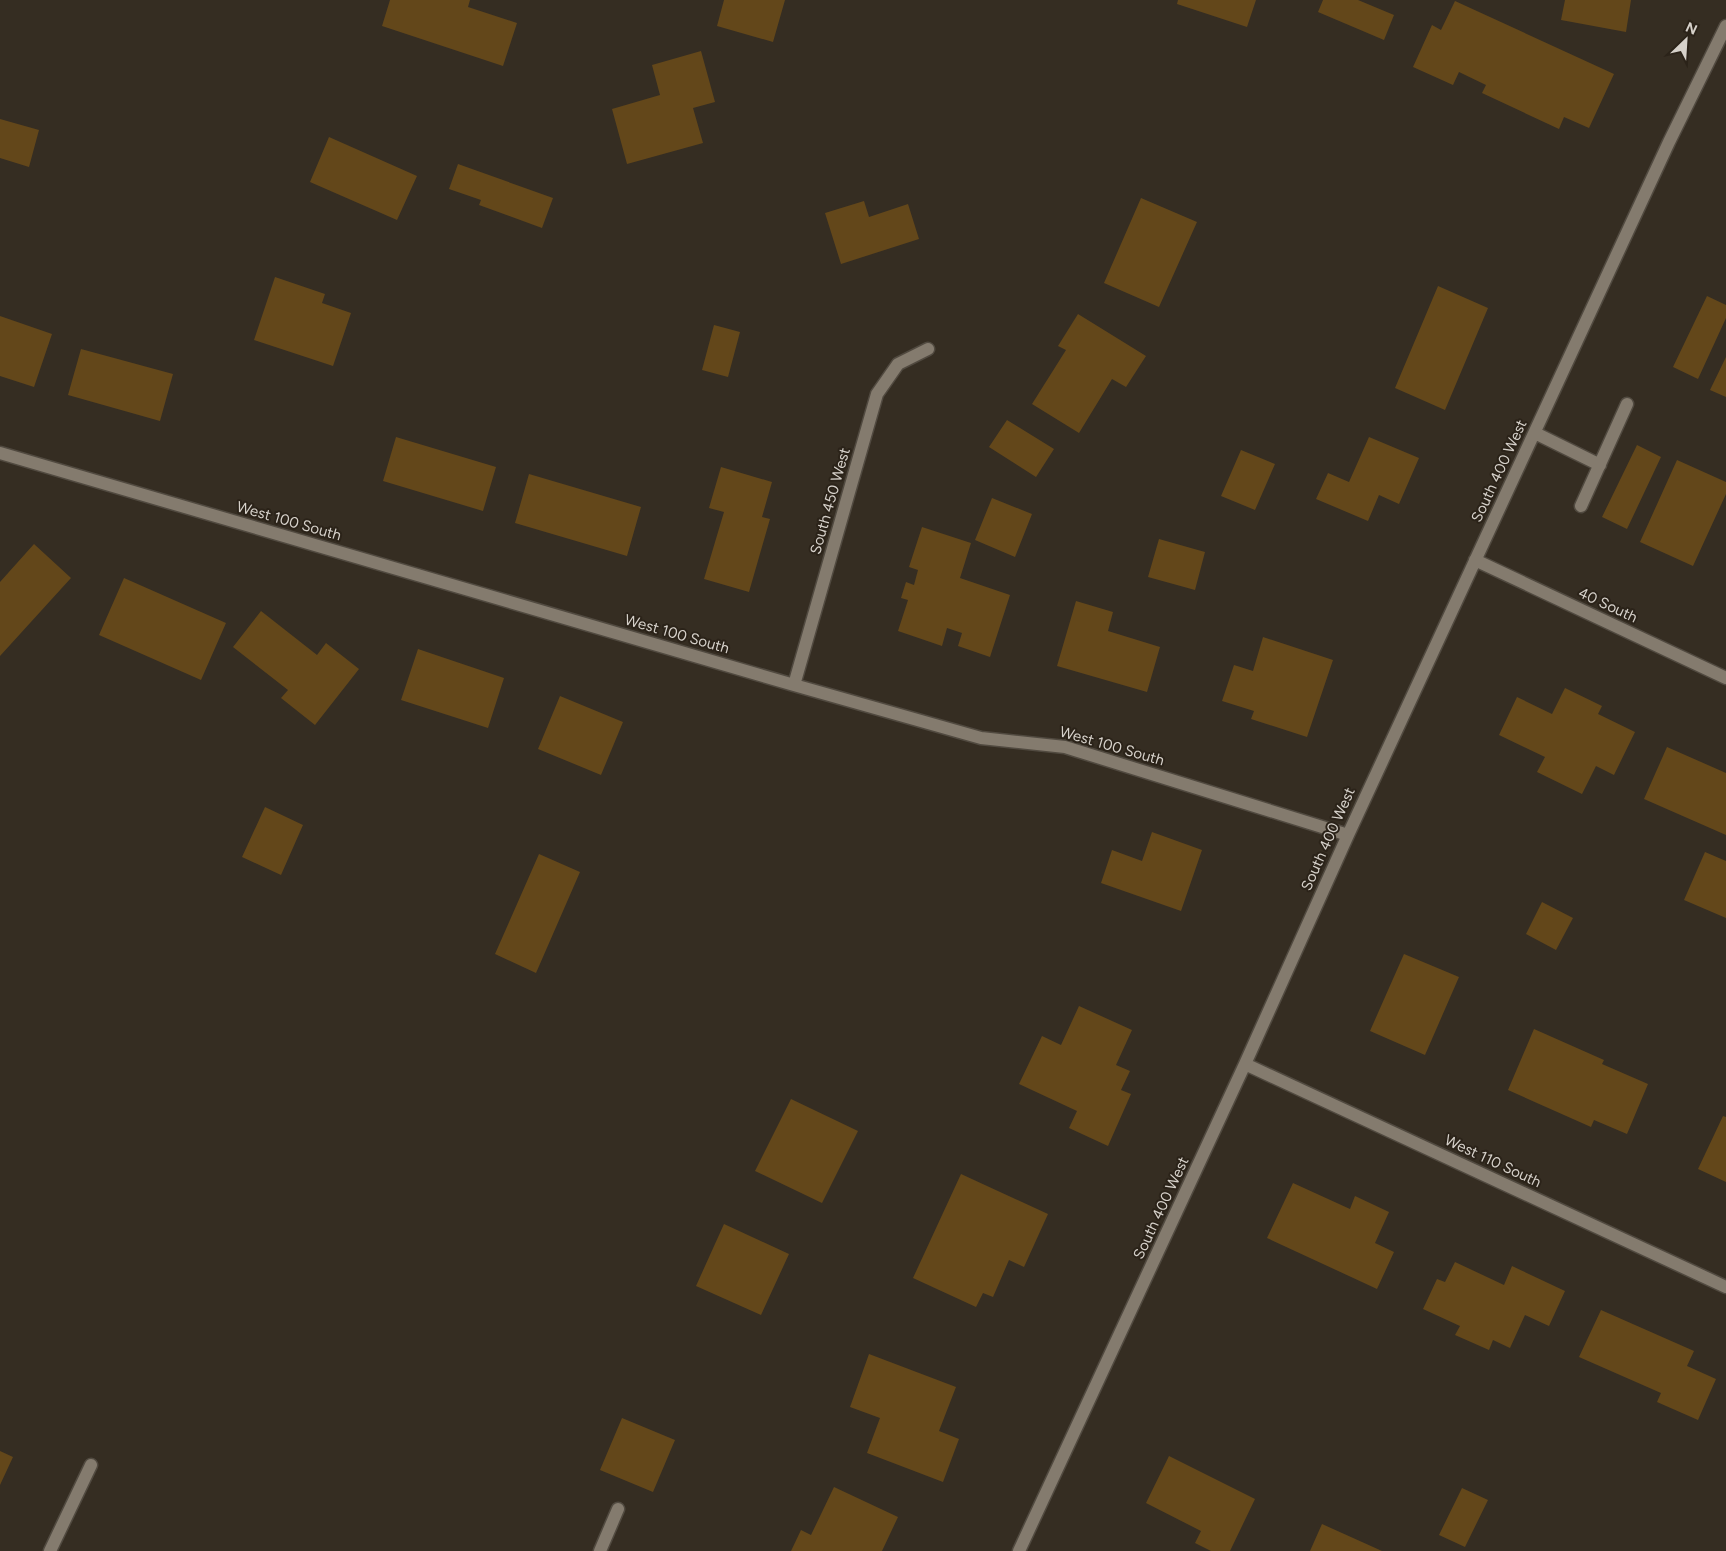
<svg xmlns="http://www.w3.org/2000/svg" width="1726" height="1551" viewBox="0 0 1726 1551" font-family="Figtree,sans-serif">
<style>
.building{fill:#63471a}
.lines{fill:none;stroke-linecap:round;stroke-linejoin:round}
.minor-casing{stroke:#514a40;stroke-width:15}
.minor{stroke:#847b6e;stroke-width:12}
.labels{text-anchor:middle;dominant-baseline:central;stroke-width:4;stroke-linejoin:round;paint-order:stroke}
.street-label{font-size:15px;fill:#d6d1ca;stroke:#2b2319}
</style>
<rect width="100%" height="100%" fill="#352d22"/>
<path class="building" d="M390,0H470L468,7L517,23L503,66L382,26Z
M724,0H785L773,42L717,26Z
M1178,0H1256L1247,27L1177,4Z
M1323,0H1358L1394,15L1384,40L1318,12Z
M1565,0H1631L1626,32L1561,20Z
M1455,1L1614,74L1589,128L1564,117L1559,129L1482,93L1486,85L1459,72L1453,85L1413,67L1432,25L1441,30Z
M701,51L715,102L693,108L703,143L627,164L612,109L660,95L652,65Z
M0,119L39,130L29,167L0,158Z
M329,137L417,176L397,220L310,182Z
M458,164L553,198L542,228L479,205L481,200L449,189Z
M1141,198L1197,222L1159,307L1104,283Z
M864,201L869,217L908,204L919,239L841,264L825,213Z
M275,277L325,294L322,303L351,313L333,366L254,340Z
M1438,286L1488,308L1445,410L1395,388Z
M1707,296L1726,305V318L1698,379L1673,367Z
M1078,314L1146,356L1126,387L1112,379L1079,433L1032,404L1066,350L1058,346Z
M0,316L52,334L34,387L0,376Z
M714,325L740,332L728,377L702,370Z
M81,349L173,374L160,421L68,395Z
M1726,357V397L1710,390Z
M1007,420L1054,449L1036,477L989,447Z
M396,437L496,467L483,511L383,481Z
M1369,437L1419,458L1399,504L1379,495L1368,521L1316,499L1328,473L1349,482Z
M1637,445L1661,457L1627,529L1602,517Z
M1241,450L1275,464L1255,510L1221,496Z
M1677,460L1726,482V494L1693,566L1640,542Z
M721,467L772,482L762,517L770,519L749,592L704,579L724,512L709,508Z
M529,474L641,507L627,556L515,523Z
M992,498L1032,514L1015,557L975,540Z
M922,527L971,543L960,578L1010,595L990,657L958,646L962,633L947,628L942,646L898,631L908,600L901,598L906,582L914,585L918,570L909,567Z
M1159,539L1205,552L1195,590L1148,577Z
M34,544L71,578L0,656V582Z
M124,578L226,623L201,680L99,635Z
M1076,601L1113,612L1108,631L1160,647L1147,692L1057,666Z
M261,611L317,655L326,643L359,669L315,725L281,698L288,690L233,647Z
M1263,637L1333,660L1307,737L1251,719L1254,711L1222,701L1234,665L1253,671Z
M418,649L504,678L488,728L401,700Z
M1565,688L1602,706L1598,714L1635,732L1614,775L1596,766L1582,794L1537,772L1545,757L1499,735L1517,697L1552,714Z
M560,696L623,722L601,775L538,749Z
M1667,747L1726,773V835L1644,799Z
M265,807L303,825L281,875L242,857Z
M1152,832L1202,850L1181,911L1101,883L1112,850L1142,861Z
M1705,852L1726,861V918L1684,900Z
M539,854L580,872L536,973L495,954Z
M1542,902L1573,918L1556,950L1526,934Z
M1404,954L1459,977L1425,1055L1370,1031Z
M1079,1006L1132,1030L1116,1065L1130,1071L1121,1090L1131,1094L1108,1146L1069,1128L1077,1111L1019,1084L1042,1036L1061,1045Z
M1534,1029L1604,1060L1602,1064L1648,1084L1627,1134L1594,1120L1591,1127L1508,1090Z
M791,1099L858,1131L822,1203L755,1171Z
M1723,1116L1726,1117V1182L1698,1169Z
M961,1174L1048,1214L1024,1267L1009,1260L993,1297L983,1293L976,1307L913,1278Z
M1293,1183L1350,1209L1355,1196L1389,1212L1375,1243L1394,1252L1377,1289L1267,1238Z
M724,1224L789,1254L761,1315L696,1286Z
M1455,1262L1504,1285L1512,1266L1565,1291L1549,1326L1525,1315L1510,1348L1493,1340L1489,1350L1455,1335L1460,1326L1423,1309L1437,1279L1445,1282Z
M1601,1310L1694,1351L1687,1366L1716,1379L1698,1420L1657,1402L1661,1393L1579,1357Z
M869,1354L956,1387L939,1431L959,1439L943,1482L867,1453L880,1418L850,1407Z
M622,1418L675,1440L653,1492L600,1470Z
M0,1451L13,1457L0,1485Z
M1169,1456L1255,1499L1230,1551H1211L1195,1543L1201,1531L1146,1503Z
M834,1487L898,1517L882,1551H791L801,1530L811,1535Z
M1462,1488L1488,1500L1465,1547L1439,1535Z
M1322,1524L1382,1551H1310Z"/>
<g class="lines">
<g class="minor-casing">
<path id="minor" d="M1535,433L1600,465
M0,453L794,685L981,738L1065,747L1348,835
M1581,506L1627,404
M1475,560L1726,678
M794,685L877,394L898,364L928,349
M1245,1064L1726,1287
M50,1551L91,1465
M600,1551L618,1509
M1019,1551L1245,1064L1348,835L1669,142L1726,26"/>
</g>
<use href="#minor" class="minor"/>
</g>
<g class="labels">
<g class="street-label">
<text transform="translate(1499 471) rotate(-65)">South 400 West</text>
<text transform="translate(830 501) rotate(-74)">South 450 West</text>
<text transform="translate(289 521) rotate(16)">West 100 South</text>
<text transform="translate(1608 605) rotate(25)">40 South</text>
<text transform="translate(677 634) rotate(16)">West 100 South</text>
<text transform="translate(1112 746) rotate(16)">West 100 South</text>
<text transform="translate(1328 839) rotate(-66)">South 400 West</text>
<text transform="translate(1493 1161) rotate(25)">West 110 South</text>
<text transform="translate(1161 1208) rotate(-65)">South 400 West</text>
</g>
</g>
<g transform="translate(1686 40) rotate(25)" stroke="#2b2319" stroke-width="4" paint-order="stroke">
<path d="M0-4L9 19L0 12L-9 19Z" fill="#d6d1ca"/>
<text y="-8" font-size="14" font-weight="bold" text-anchor="middle" fill="#d6d1ca">N</text>
</g>
</svg>
